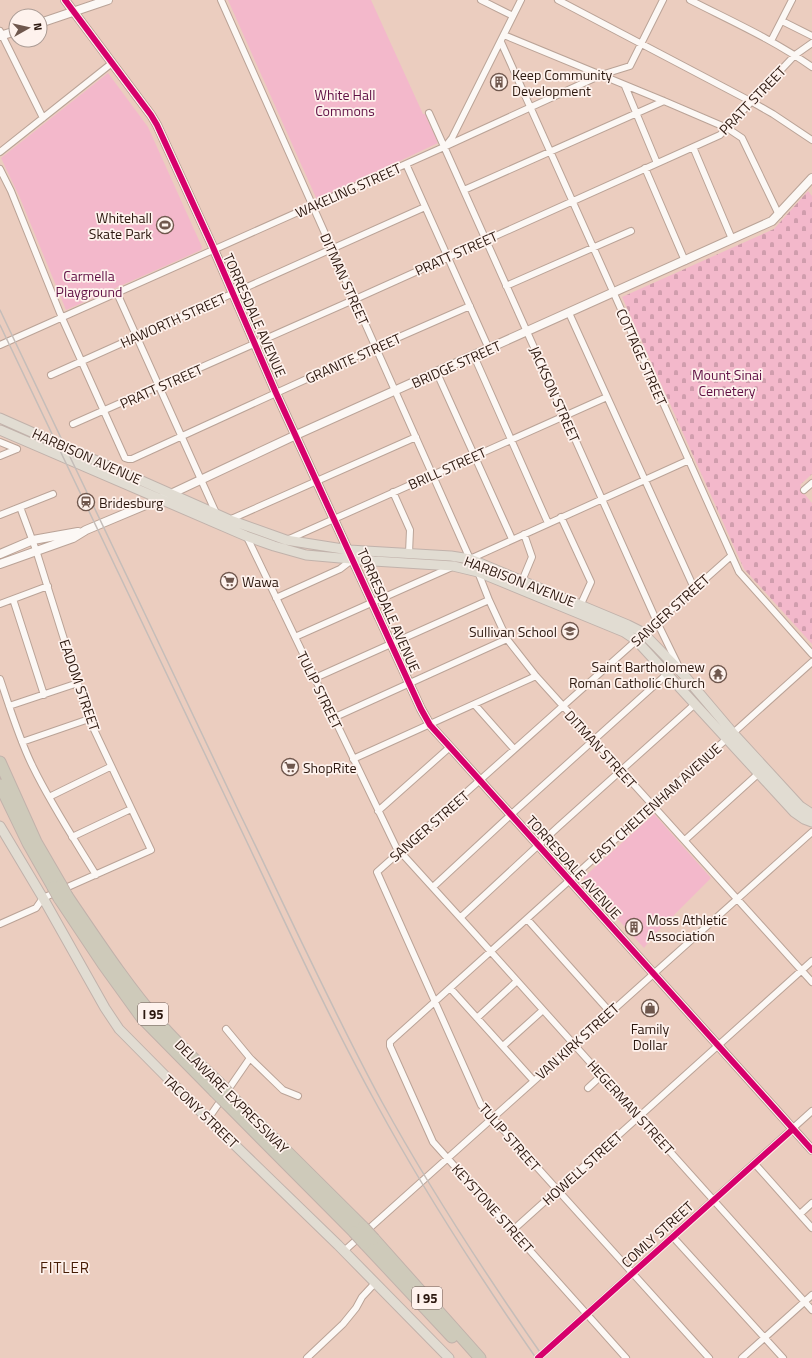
<svg xmlns="http://www.w3.org/2000/svg" width="812" height="1358" viewBox="0 0 812 1358" font-family="'Titillium Web',sans-serif">
<style>
.cemetery{fill:url(#cemetery-stones)}
.park{fill:#f3b8cb}
.lines{fill:none;stroke-linecap:round;stroke-linejoin:round}
.street-casing{stroke:#baa397;stroke-width:8}
.secondary-casing{stroke:#baa397;stroke-width:10}
.primary-casing{stroke:#c1b2ab;stroke-width:11}
.highway-casing{stroke:#c1b2ab;stroke-width:13}
.street{stroke:#fcf8f5;stroke-width:6}
.secondary{stroke:#fcf8f5;stroke-width:8}
.primary{stroke:#e1dcd2;stroke-width:9}
.highway{stroke:#cecaba;stroke-width:11}
.rail{stroke:#c5bdb9;stroke-width:1.5}
.highway-bridge-casing{stroke:#c1b2ab;stroke-width:13;stroke-linecap:butt}
.highway-bridge{stroke:#cecaba;stroke-width:11}
.cycleway-casing{stroke:#fef2ed;stroke-width:8}
.cycleway{stroke:#d6006c;stroke-width:6}
.labels{text-anchor:middle;dominant-baseline:central;stroke-width:3.5;stroke-linejoin:round;paint-order:stroke}
.shield{fill:#fef2ed;stroke:#6b5952;stroke-width:1}
.shield-label{font-size:13px;font-weight:bold;fill:#2c180f}
.poi-label{font-size:14px;fill:#2c180f;stroke:#fef2ed;text-anchor:start}
.park-label{font-size:14px;fill:#601045;stroke:#fef2ed}
.street-label{font-size:14px;fill:#2c180f;stroke:#fef2ed}
.neighbourhood-label{font-size:15px;letter-spacing:1px;fill:#451b04;stroke:#fef2ed}
</style>
<defs>
<pattern id="cemetery-stones" width="16" height="16" patternUnits="userSpaceOnUse"><rect width="16" height="16" fill="#f3b8cb"/><path d="M2 7V4a2 2 0 0 1 4 0v3zM10 15v-3a2 2 0 0 1 4 0v3z" fill="#d09dad"/></pattern>
</defs>
<rect width="100%" height="100%" fill="#ebcdbf"/>
<path class="cemetery" d="M808,191L812,196V474L800,485L803,489H800L812,503V644L744,569L622,297L774,229Z"/>
<path class="park" d="M228,0H371L423,114H425L438,143L317,200Z
M108,73L148,127L202,247L201,250L66,310L20,198L1,158Z
M654,814L711,878L653,936L644,948L584,882V877Z"/>
<g class="lines">
<g class="street-casing">
<path id="street" d="M221,0L470,559L689,460
M481,0L513,16
M558,0L752,102L773,114L812,140
M690,0C731,21 774,40 812,67
M782,21L812,36
M0,31L43,118
M504,35L664,101L727,128L742,138L779,215
M771,41L792,0
M501,42L739,572L812,654
M625,86L657,163
M429,113L657,622L679,667
M448,143L452,138L521,0
M693,147L732,239
M0,152L112,63
M406,164L489,349
M645,168L685,261
M0,169L11,191L62,318L125,458L128,459H132L381,345L470,306
M464,190L664,101
M506,286L631,231
M117,293L216,513
M569,313L694,588
M0,345L444,147L601,75L630,66L663,0
M474,356L548,523
M437,373L512,539
M51,375L425,207
M73,424L351,301L720,135L795,55L812,43
M0,442L17,449
M0,456L17,449
M804,490L812,483
M393,492L410,530L409,553
M0,515L53,494
M561,517L591,582L581,604
M229,520L416,437
M246,535L396,847L475,934L812,1310
M287,540L607,397
M478,572L489,600L507,639L536,676L812,982
M522,581L532,557L524,534
M276,598L340,569L353,559
M13,599L44,695
M0,604L48,586
M295,637L452,567
M315,678L489,600
M0,679C10,708 19,739 33,767C51,804 74,839 96,875
M475,705L514,749
M9,706L78,683
M333,718L507,639
M22,742L89,719
M353,759L536,676
M49,797L110,767
M378,811L450,747
M72,837L131,809
M685,840L759,773
M433,887L516,810L667,674
M461,917L558,827L695,704
M527,919L610,1012
M0,924L36,908L43,898L151,850L89,719L36,550L20,507
M450,988L533,1080
M477,1018L517,981
M226,1029L250,1058L283,1090L298,1096
M503,1046L543,1010
M588,1088L602,1075
M208,1119L250,1058
M755,1164L812,1228
M800,1214L812,1203
M513,1230L812,961
M673,1237L783,1358
M344,1251L812,832
M307,1358L343,1324L356,1308L362,1297L375,1283
M538,1358L812,1111
M626,1358L433,1142L390,1046V1042L812,662
M709,1358L481,1105L377,872L731,556
M742,1358L812,1295"/>
</g>
<g class="secondary-casing">
<path id="secondary" d="M65,0L151,115L157,125L212,245L276,393L421,709L430,725L450,747L812,1150
M40,23L108,0
M0,36L16,31
M0,554L33,540L78,532
M0,564L73,538L86,530L160,499L296,435L772,221L812,178"/>
</g>
<g class="primary-casing">
<path id="primary" d="M0,418L230,520L286,540L349,550L451,556L470,559L628,625L644,633L647,637L683,674L733,733L800,806L812,814
M0,430L246,536L274,546L306,555L374,561L453,566L478,572L624,632L636,640L794,812L804,819L812,822
M0,826L43,898L105,1008L119,1029L208,1119L338,1245L449,1358"/>
</g>
<g class="highway-casing">
<path id="highway" d="M0,762L36,842L61,885
M0,785L28,843L53,887
M67,896C97,940 127,986 162,1026C180,1046 199,1064 218,1082
M59,898L103,964L142,1018L214,1091
M231,1096L363,1227
M226,1103L354,1232
M374,1239L480,1358
M365,1244L452,1337"/>
</g>
<use href="#street" class="street"/>
<use href="#secondary" class="secondary"/>
<use href="#primary" class="primary"/>
<use href="#highway" class="highway"/>
<path class="rail" d="M0,310C81,478 160,646 240,814C287,910 331,1008 382,1102C431,1191 486,1275 544,1358
M0,325C79,489 156,653 235,817C281,913 325,1011 377,1105C425,1193 479,1276 536,1358"/>
<g class="highway-bridge-casing">
<path id="highway-bridge" d="M61,885L67,896
M53,887L59,898
M218,1082L231,1096
M214,1091L226,1103
M363,1227L374,1239
M354,1232L365,1244"/>
</g>
<use href="#highway-bridge" class="highway-bridge"/>
<g class="cycleway-casing">
<path id="cycleway" d="M65,0L151,115L157,125L212,245L276,393L421,709L430,725L450,747L812,1150
M538,1358L793,1129"/>
</g>
<use href="#cycleway" class="cycleway"/>
</g>
<defs>
<g id="building-ring" transform="scale(0.9)"><circle r="9.5" fill="#fef2ed" stroke="#6f574d" stroke-width="1.5"/><path d="M-4-6H4V6H1V3H-1V6H-4ZM-2.5-4.3h1.7v1.8h-1.7ZM.8-4.3h1.7v1.8H.8ZM-2.5-1h1.7V.8h-1.7ZM.8-1h1.7V.8H.8Z" fill="#6f574d"/></g>
<g id="stadium-ring" transform="scale(0.9)"><circle r="9.5" fill="#fef2ed" stroke="#6f574d" stroke-width="1.5"/><path d="M0-5a6.5 5 0 1 0 0 10a6.5 5 0 1 0 0-10ZM-3.5-1.8h7v3.6h-7Z" fill="#6f574d"/></g>
<g id="station-ring" transform="scale(0.9)"><circle r="9.5" fill="#fef2ed" stroke="#6f574d" stroke-width="1.5"/><path d="M-3-6H3Q5-6 5-4V2Q5 4 3 4L4.5 6H3L1.5 4h-3L-3 6H-4.5L-3 4Q-5 4-5 2V-4Q-5-6-3-6ZM-3.5-4v3h7v-3ZM-3.5 1v1.5H-2V1ZM2 1v1.5H3.5V1Z" fill="#6f574d"/></g>
<g id="supermarket-ring" transform="scale(0.9)"><circle r="9.5" fill="#fef2ed" stroke="#6f574d" stroke-width="1.5"/><path d="M-6-5.5h2.5l.6 2H6L4.5 2H-2.5L-4.4-4H-6ZM-1.5 3.2a1.3 1.3 0 1 0 .1 0ZM3 3.2a1.3 1.3 0 1 0 .1 0Z" fill="#6f574d"/></g>
<g id="school-ring" transform="scale(0.9)"><circle r="9.5" fill="#fef2ed" stroke="#6f574d" stroke-width="1.5"/><path d="M0-5L7-2L0 1L-7-2ZM-4 1L0 2.5L4 1V4Q0 6-4 4Z" fill="#6f574d"/></g>
<g id="temple-ring" transform="scale(0.9)"><circle r="9.5" fill="#fef2ed" stroke="#6f574d" stroke-width="1.5"/><path d="M0-6L5-2H3V0L6.5 2.5H4V6H1.5V3h-3V6H-4V2.5H-6.5L-3 0V-2H-5Z" fill="#6f574d"/></g>
<g id="shop-ring" transform="scale(0.9)"><circle r="9.5" fill="#fef2ed" stroke="#6f574d" stroke-width="1.5"/><path d="M-5-2.5h2.3a2.7 3.5 0 0 1 5.4 0H5L5.5 6h-11ZM-1.5-2.5h3a1.5 2.3 0 0 0-3 0Z" fill="#6f574d"/></g>
</defs>
<g fill-rule="evenodd">
<use href="#building-ring" x="499" y="82"/>
<use href="#stadium-ring" x="165" y="225"/>
<use href="#station-ring" x="86" y="502"/>
<use href="#supermarket-ring" x="229" y="581"/>
<use href="#school-ring" x="570" y="631"/>
<use href="#temple-ring" x="718" y="674"/>
<use href="#supermarket-ring" x="290" y="767"/>
<use href="#building-ring" x="634" y="927"/>
<use href="#shop-ring" x="650" y="1008"/>
</g>
<g class="labels">
<g class="shield">
<rect x="138" y="1003" width="30" height="22" rx="3"/>
<rect x="412" y="1287" width="30" height="22" rx="3"/>
</g>
<g class="shield-label">
<text x="153" y="1014">I 95</text>
<text x="427" y="1298">I 95</text>
</g>
<g class="poi-label">
<text x="512" y="74">Keep Community<tspan x="512" dy="16">Development</tspan></text>
<text x="152" y="217" text-anchor="end">Whitehall<tspan x="152" dy="16">Skate Park</tspan></text>
<text x="99" y="502">Bridesburg</text>
<text x="242" y="581">Wawa</text>
<text x="557" y="631" text-anchor="end">Sullivan School</text>
<text x="705" y="666" text-anchor="end">Saint Bartholomew<tspan x="705" dy="16">Roman Catholic Church</tspan></text>
<text x="303" y="767">ShopRite</text>
<text x="647" y="919">Moss Athletic<tspan x="647" dy="16">Association</tspan></text>
<text x="650" y="1028" text-anchor="middle">Family<tspan x="650" dy="16">Dollar</tspan></text>
</g>
<g class="park-label">
<text x="345" y="94">White Hall<tspan x="345" dy="16">Commons</tspan></text>
<text x="89" y="275">Carmella<tspan x="89" dy="16">Playground</tspan></text>
<text x="727" y="374">Mount Sinai<tspan x="727" dy="16">Cemetery</tspan></text>
</g>
<g class="street-label">
<text transform="translate(752 100) rotate(-46)">PRATT STREET</text>
<text transform="translate(348 190) rotate(-24)">WAKELING STREET</text>
<text transform="translate(456 253) rotate(-24)">PRATT STREET</text>
<text transform="translate(345 279) rotate(66)">DITMAN STREET</text>
<text transform="translate(255 315) rotate(66)">TORRESDALE AVENUE</text>
<text transform="translate(173 320) rotate(-24)">HAWORTH STREET</text>
<text transform="translate(642 357) rotate(66)">COTTAGE STREET</text>
<text transform="translate(353 358) rotate(-24)">GRANITE STREET</text>
<text transform="translate(456 364) rotate(-24)">BRIDGE STREET</text>
<text transform="translate(161 386) rotate(-24)">PRATT STREET</text>
<text transform="translate(555 394) rotate(66)">JACKSON STREET</text>
<text transform="translate(87 456) rotate(24)">HARBISON AVENUE</text>
<text transform="translate(447 468) rotate(-24)">BRILL STREET</text>
<text transform="translate(520 581) rotate(21)">HARBISON AVENUE</text>
<text transform="translate(389 610) rotate(66)">TORRESDALE AVENUE</text>
<text transform="translate(670 610) rotate(-42)">SANGER STREET</text>
<text transform="translate(80 685) rotate(71)">EADOM STREET</text>
<text transform="translate(320 690) rotate(64)">TULIP STREET</text>
<text transform="translate(601 749) rotate(48)">DITMAN STREET</text>
<text transform="translate(655 803) rotate(-42)">EAST CHELTENHAM AVENUE</text>
<text transform="translate(429 826) rotate(-41)">SANGER STREET</text>
<text transform="translate(574 867) rotate(48)">TORRESDALE AVENUE</text>
<text transform="translate(577 1041) rotate(-42)">VAN KIRK STREET</text>
<text transform="translate(232 1096) rotate(45)">DELAWARE EXPRESSWAY</text>
<text transform="translate(631 1107) rotate(48)">HEGERMAN STREET</text>
<text transform="translate(201 1111) rotate(44)">TACONY STREET</text>
<text transform="translate(510 1137) rotate(49)">TULIP STREET</text>
<text transform="translate(582 1168) rotate(-42)">HOWELL STREET</text>
<text transform="translate(493 1208) rotate(48)">KEYSTONE STREET</text>
<text transform="translate(657 1234) rotate(-42)">COMLY STREET</text>
</g>
<g class="neighbourhood-label">
<text x="65" y="1267">FITLER</text>
</g>
</g>
<g transform="translate(28 28) rotate(82)"><circle r="19" fill="#fef2ed" stroke="#aa9b94"/>
<path d="M0-3L7 15L0 10L-7 15Z" fill="#6f574d"/>
<text y="-6" font-size="11" font-weight="bold" text-anchor="middle" fill="#2c180f">N</text>
</g>
</svg>
